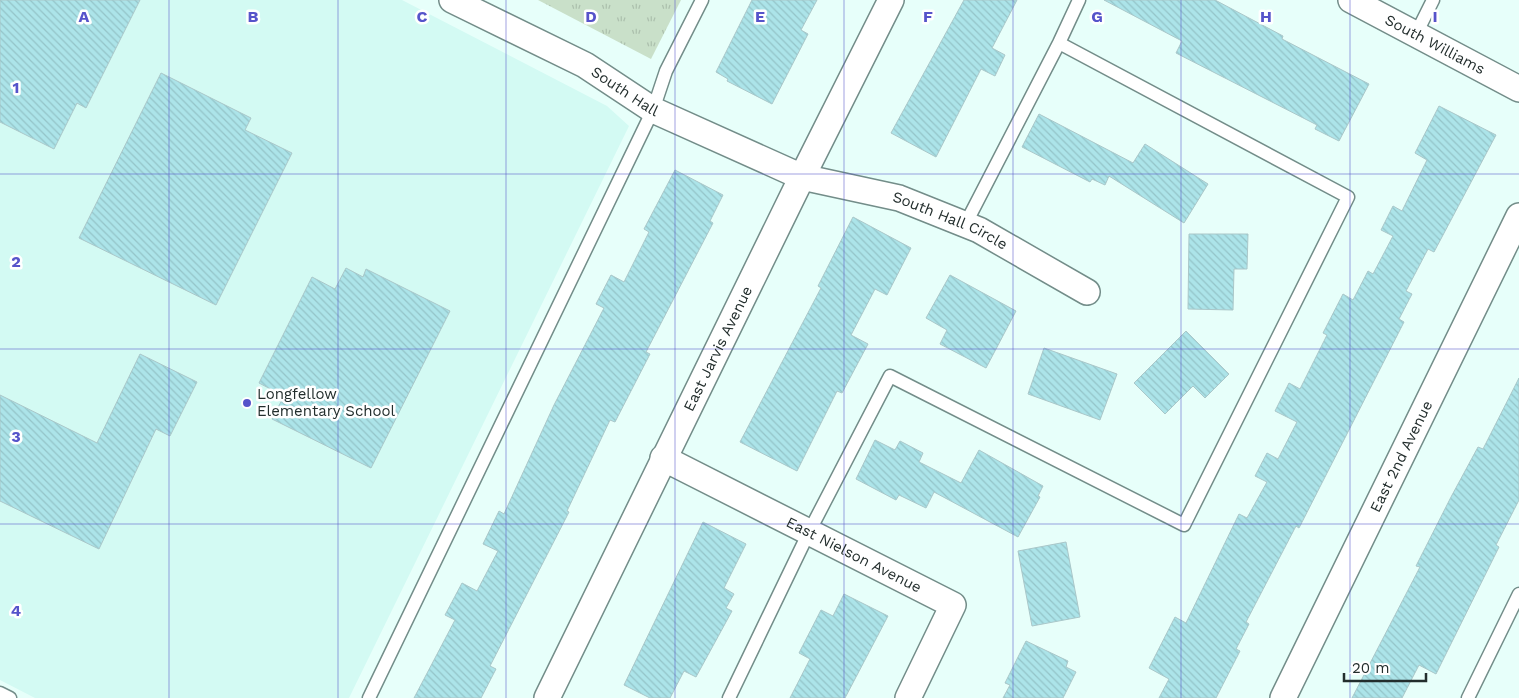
<svg xmlns="http://www.w3.org/2000/svg" width="1519" height="698" viewBox="0 0 1519 698" font-family="'Work Sans',sans-serif">
<style>
.built{fill:#d3faf3}
.park{fill:url(#park-tufts)}
.building{fill:url(#building-back-hatch);stroke:#aac7c9}
.lines{fill:none;stroke-linecap:round;stroke-linejoin:round}
.lane-casing{stroke:#738d89;stroke-width:15}
.street-casing{stroke:#738d89;stroke-width:28}
.lane{stroke:#fff;stroke-width:12}
.street{stroke:#fff;stroke-width:25}
.grid{fill:none;stroke:#5653ca;stroke-width:1;stroke-opacity:0.55}
.poi-dot{fill:#5653ca;stroke:#fff;stroke-width:2}
.labels{text-anchor:middle;dominant-baseline:central;stroke-width:5;stroke-linejoin:round;paint-order:stroke}
.street-label{font-size:15px;fill:#232e2d;stroke:#fff}
.poi-label{font-size:15px;fill:#232e2d;stroke:#fff;text-anchor:start}
.grid-label{font-size:16px;text-anchor:middle;font-weight:bold;fill:#5653ca;stroke:#fff;stroke-width:5;stroke-linejoin:round;paint-order:stroke}
</style>
<defs>
<pattern id="park-tufts" width="24" height="20" patternUnits="userSpaceOnUse" patternTransform="scale(1.25)"><rect width="24" height="20" fill="#c9e0c9"/><path d="M3 7l-1-3M5 7V3M7 7l1-3M15 17l-1-3M17 17v-4M19 17l1-3" fill="none" stroke="#acc0ad"/></pattern>
<pattern id="building-back-hatch" width="6" height="6" patternUnits="userSpaceOnUse" patternTransform="scale(1.25)"><rect width="6" height="6" fill="#ace4e9"/><path d="M-1 5l2 2M0 0l6 6M5-1l2 2" fill="none" stroke="#94c4c8"/></pattern>
</defs>
<rect width="100%" height="100%" fill="#e7fffa"/>
<path class="built" d="M0,0H402L607,106L629,126L349,698H35L0,680Z"/>
<path class="park" d="M538,0H681L651,59Z"/>
<path class="building" d="M0,0H140L86,108L77,103L54,149L0,122Z
M752,0H817L801,30L808,34L772,104L727,81L728,79L716,72Z
M964,0H1017L992,48L1005,55L995,76L981,69L936,157L891,133Z
M1104,0H1215L1283,36L1282,39L1369,84L1339,141L1315,129L1317,125L1176,53L1182,41Z
M161,73L251,118L245,130L292,153L216,305L79,238Z
M1439,106L1496,135L1434,252L1428,249L1406,291L1412,294L1399,319L1404,322L1299,528L1296,526L1246,622L1249,624L1236,649L1240,651L1216,698H1159L1169,679L1149,668L1175,617L1186,623L1239,514L1247,518L1267,482L1255,476L1267,453L1278,459L1297,422L1275,411L1289,383L1300,389L1327,335L1323,333L1343,294L1353,300L1368,271L1373,274L1393,236L1381,230L1393,206L1402,211L1427,160L1415,153Z
M1039,114L1133,163L1145,144L1208,184L1184,223L1109,176L1105,185L1092,179L1090,182L1022,147Z
M675,170L723,195L710,221L713,223L646,352L650,354L615,422L610,420L567,511L569,512L490,666L496,669L481,698H414L455,620L445,615L462,583L477,591L498,551L483,544L499,511L504,514L554,405L604,308L596,304L611,275L624,282L649,232L644,229Z
M853,217L911,248L887,295L875,289L851,335L868,344L842,393L837,391L797,471L740,442L821,288L818,286Z
M1189,234H1248L1247,269H1234L1233,310L1188,309Z
M346,268L363,277L366,269L450,311L371,468L272,419L284,396L259,383L312,277L335,289Z
M950,275L1016,311L986,368L940,344L947,330L926,318Z
M1186,331L1229,374L1205,398L1193,386L1165,414L1134,383Z
M1044,348L1117,374L1100,420L1028,394Z
M140,354L197,382L170,436L156,429L99,549L0,501V395L97,443Z
M1519,378V500L1496,545L1499,547L1436,674L1419,665L1402,698H1352L1420,567L1416,566L1451,497L1478,447L1483,449Z
M875,440L895,450L900,441L923,453L919,462L961,483L979,450L1043,486L1038,496L1040,497L1018,537L934,492L926,508L899,495L896,500L856,479Z
M703,522L746,544L724,588L734,594L726,608L732,611L696,677L684,671L670,698H650L624,685Z
M1066,542L1080,617L1032,626L1018,551Z
M844,594L888,616L845,698H790L810,659L799,653L821,610L833,616Z
M1026,641L1068,661L1066,667L1076,672L1063,698H1003L1010,685L1005,683Z"/>
<g class="lines">
<g class="lane-casing">
<path id="lane" d="M1415,36L1433,0
M965,225L1059,43L1079,0
M0,693L10,698
M369,698L653,110L666,71L702,0
M729,698L809,532L890,376L1184,525L1348,197L1059,43
M1468,698L1519,594"/>
</g>
<g class="street-casing">
<g id="street">
<path id="s1" d="M452,0L585,65L653,110L802,177L899,198L979,230L1087,292"/>
<path id="s2" d="M1351,0L1519,89"/>
<path id="s3" d="M663,458L953,605L908,698"/>
<path id="s4" d="M547,698L802,177L891,0"/>
<path id="s5" d="M1283,698L1519,216"/>
</g>
</g>
<use href="#lane" class="lane"/>
<use href="#street" class="street"/>
</g>
<path class="grid" d="M169,0V698M338,0V698M506,0V698M675,0V698M844,0V698M1013,0V698M1181,0V698M1350,0V698M0,174H1519M0,349H1519M0,524H1519"/>
<circle class="poi-dot" cx="247" cy="403" r="5"/>
<g class="labels">
<g class="street-label">
<text stroke="none"><textPath href="#s2" startOffset="95">South Williams</textPath></text>
<text stroke="none"><textPath href="#s1" startOffset="196">South Hall</textPath></text>
<text stroke="none"><textPath href="#s1" startOffset="548">South Hall Circle</textPath></text>
<text stroke="none"><textPath href="#s4" startOffset="389">East Jarvis Avenue</textPath></text>
<text stroke="none"><textPath href="#s5" startOffset="269">East 2nd Avenue</textPath></text>
<text stroke="none"><textPath href="#s3" startOffset="214">East Nielson Avenue</textPath></text>
</g>
<g class="poi-label">
<text x="257" y="394">Longfellow<tspan x="257" dy="17">Elementary School</tspan></text>
</g>
</g>
<g class="grid-label">
<text x="84" y="22">A</text>
<text x="253" y="22">B</text>
<text x="422" y="22">C</text>
<text x="591" y="22">D</text>
<text x="760" y="22">E</text>
<text x="928" y="22">F</text>
<text x="1097" y="22">G</text>
<text x="1266" y="22">H</text>
<text x="1435" y="22">I</text>
<text x="16" y="93">1</text>
<text x="16" y="267">2</text>
<text x="16" y="442">3</text>
<text x="16" y="616">4</text>
</g>
<path d="M1344 673v8h82v-8" fill="none" stroke="#232e2d" stroke-width="2.5"/>
<text x="1352" y="673" font-size="15" fill="#232e2d" stroke="#ffffff" stroke-width="4" paint-order="stroke">20 m</text>
</svg>
